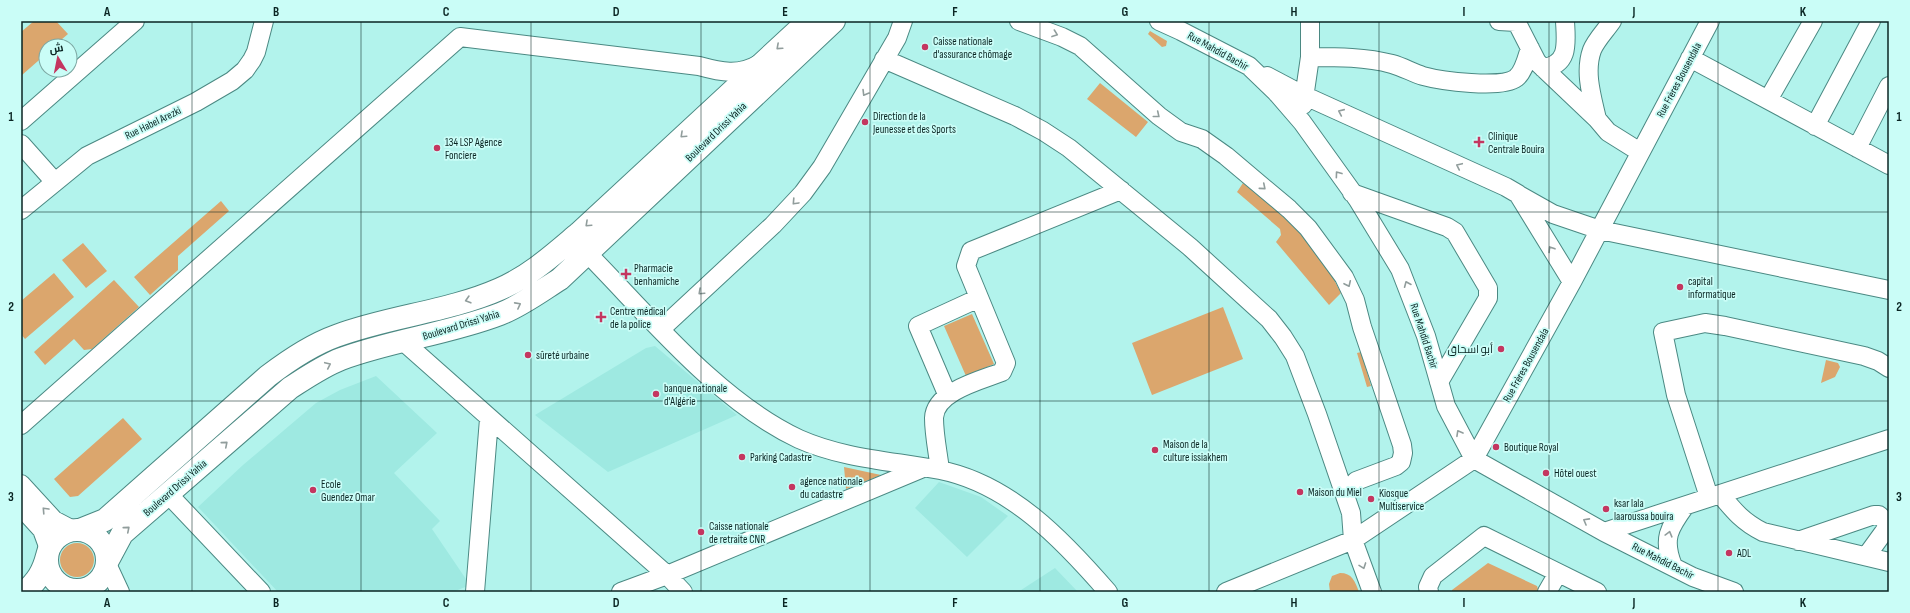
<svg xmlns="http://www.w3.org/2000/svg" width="1910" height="613" viewBox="0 0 1910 613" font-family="'Sofia Sans Condensed',Cairo,sans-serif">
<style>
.built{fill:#9ee9e1}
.green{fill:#dba66d}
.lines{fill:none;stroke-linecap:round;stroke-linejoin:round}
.minor-casing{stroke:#4b8983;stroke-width:20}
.major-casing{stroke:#4b8983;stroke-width:24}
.minor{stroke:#fff;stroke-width:18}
.major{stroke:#fff;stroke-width:22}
.oneway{stroke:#919d9c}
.grid{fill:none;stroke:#0a2523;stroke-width:1;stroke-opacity:0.55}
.poi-dot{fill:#c43660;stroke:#cafdf7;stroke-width:1.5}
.labels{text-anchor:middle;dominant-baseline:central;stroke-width:3.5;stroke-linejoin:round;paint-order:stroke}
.poi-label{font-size:11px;fill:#0a2523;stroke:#cafdf7;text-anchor:start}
.street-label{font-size:11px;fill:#0a2523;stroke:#cafdf7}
.neatline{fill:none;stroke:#0a2523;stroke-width:1.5}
.grid-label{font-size:13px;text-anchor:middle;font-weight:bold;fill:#0a2523}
</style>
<rect width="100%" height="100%" fill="#b2f3ec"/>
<path class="built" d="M655,346L737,415L608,472L535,415L646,348Z
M376,376L437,433L394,473L440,521L432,529L470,585L453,592H278L198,507L243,465L316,403L340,390Z
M939,482L981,497L1008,516L967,557L915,508Z
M1055,568L1078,592H1018Z"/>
<path class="green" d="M34,21H56L68,34L54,46H46V54L22,75L21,32Z
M1150,31L1167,41L1166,46L1162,47L1148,34Z
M1100,83L1148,122L1136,137L1087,99Z
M1243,183L1292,223L1303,234L1328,268L1341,293L1329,305L1276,242L1281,235L1280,229L1237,192Z
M221,201L229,211L178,256V270L150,295L134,277Z
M83,243L107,271L86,288L62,260Z
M54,273L74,297L25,339L21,334V301Z
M114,280L139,307L92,349L84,350L74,339L45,365L34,352Z
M502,300L489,308L345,348L344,345L468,312Z
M1223,307L1243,359L1152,395L1132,343Z
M972,314L994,364L966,376L944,326Z
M337,347L339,350L195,458L192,455L291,371Z
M1361,352L1371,386L1367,387L1357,353Z
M1826,360L1838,363L1840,367L1835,377L1821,383Z
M123,418L142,439L78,496L70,497L54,479Z
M844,467L881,475L846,489Z
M60 560a17 17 0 1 1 34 0a17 17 0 1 1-34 0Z
M1488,563L1537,586L1539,592H1452V590Z
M1340,573C1352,573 1355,581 1359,592H1330L1329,584L1332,576Z"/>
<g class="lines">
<g class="minor-casing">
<path id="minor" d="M1019,21L1062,37L1080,46L1159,116L1181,132L1202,139L1226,156L1289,209L1308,228L1344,277L1355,300L1362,327L1402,445L1403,453L1401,462L1396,466L1356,481L1345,495
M1159,21L1181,31L1249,66L1276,92L1302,122L1358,200L1400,269L1426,336L1446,406L1474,459L1604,532L1693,577L1734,592
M1499,21L1516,22
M1516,21L1537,62L1597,119L1608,132L1640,152
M1310,57C1338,57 1366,57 1392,64C1403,67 1413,73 1423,76C1441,81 1502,89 1516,78C1524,72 1527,57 1530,48
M1690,58L1889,165
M884,59L1015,116L1043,131L1069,148L1190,247L1269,319L1283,337L1295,356L1317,414L1351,513L1353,540L1372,592
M1543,68C1570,65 1566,42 1565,21
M1267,76L1303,95L1506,187L1518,194L1572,282
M1768,100L1813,21
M1303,105L1310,57V21
M1597,119C1592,97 1584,72 1592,50C1596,40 1606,30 1612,21
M21,121L135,21
M1815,126L1871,21
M21,144L54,181
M1857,148L1889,86
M1352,193L1447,227L1455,232L1488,288V298L1439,382
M1521,196L1553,214L1600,230L1889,290
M21,210L87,156L196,102L232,81L245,70L252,60L256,52L264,21
M588,254C650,317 718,401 799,439C844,459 893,461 940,470C1010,484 1063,540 1108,592
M661,329L773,225L803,193L822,167L897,38L903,21
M404,342L667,575L683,592
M947,394L918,326L979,298
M21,425L460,37L699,66C721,72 739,76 759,64
M940,470C938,453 934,435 934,418C935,391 982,380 1002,372L1006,363L966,266L971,251L1121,190
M21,484L54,520L73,530
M168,494L261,592
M1720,494C1734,511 1743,522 1763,532L1889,562
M1709,497L1676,395L1663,332L1705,323L1725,326L1864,356L1878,361L1889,368
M21,507L42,530L49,549
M1604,532L1889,439
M1798,541L1874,515H1879L1885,521L1886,529L1870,551V557
M107,564L120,592
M1673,566C1662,539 1669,528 1685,506
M81,590L89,592
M475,592L489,419
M621,592L667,575L923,468
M1226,592L1353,540L1474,459L1572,282L1710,21
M1429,592L1428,587L1433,576L1484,536L1597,592
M1547,592L1558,573"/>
</g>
<g class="major-casing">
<path id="major" d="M47 560a30 30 0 1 1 60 0a30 30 0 1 1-60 0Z
M80,530L105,520L268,376C289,360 311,345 336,336C389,316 448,312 500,289C530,276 554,254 579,233L808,21
M107,562L122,534L290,388C307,377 323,366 341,359C392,340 448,334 500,314C521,306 541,291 560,279L834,21
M25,592C37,581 43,572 47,556"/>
</g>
<use href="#minor" class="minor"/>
<use href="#major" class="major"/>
</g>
<defs><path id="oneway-chevron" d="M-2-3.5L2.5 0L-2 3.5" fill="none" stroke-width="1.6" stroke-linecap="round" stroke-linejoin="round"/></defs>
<g class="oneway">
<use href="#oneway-chevron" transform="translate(1055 34) rotate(20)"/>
<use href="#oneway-chevron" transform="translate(779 47) rotate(138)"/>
<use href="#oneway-chevron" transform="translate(865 93) rotate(121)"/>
<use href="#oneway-chevron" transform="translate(1341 112) rotate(-156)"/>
<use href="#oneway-chevron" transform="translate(1157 115) rotate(39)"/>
<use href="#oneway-chevron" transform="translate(683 135) rotate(137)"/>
<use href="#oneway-chevron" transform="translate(1459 166) rotate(-155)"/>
<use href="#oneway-chevron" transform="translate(1338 174) rotate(-126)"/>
<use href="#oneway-chevron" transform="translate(1263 187) rotate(40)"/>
<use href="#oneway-chevron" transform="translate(795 202) rotate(133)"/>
<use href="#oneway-chevron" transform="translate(588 224) rotate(137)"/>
<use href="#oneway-chevron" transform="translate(1551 249) rotate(-122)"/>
<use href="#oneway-chevron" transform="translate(1348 284) rotate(65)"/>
<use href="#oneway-chevron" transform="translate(1407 284) rotate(-113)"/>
<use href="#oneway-chevron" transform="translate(701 292) rotate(137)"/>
<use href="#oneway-chevron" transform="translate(468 300) rotate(164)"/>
<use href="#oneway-chevron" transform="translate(518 305) rotate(-28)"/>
<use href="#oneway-chevron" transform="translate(328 365) rotate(-25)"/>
<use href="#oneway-chevron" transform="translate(1459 433) rotate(-119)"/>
<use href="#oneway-chevron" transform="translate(225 444) rotate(-41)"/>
<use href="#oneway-chevron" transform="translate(45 510) rotate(-133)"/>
<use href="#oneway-chevron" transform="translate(1586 521) rotate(-151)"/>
<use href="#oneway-chevron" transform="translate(127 529) rotate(-41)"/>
<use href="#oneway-chevron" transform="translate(1669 534) rotate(-75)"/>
<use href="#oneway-chevron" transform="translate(1363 566) rotate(70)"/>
</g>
<path class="grid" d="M192,21V592M361,21V592M531,21V592M701,21V592M870,21V592M1040,21V592M1209,21V592M1379,21V592M1549,21V592M1718,21V592M21,212H1889M21,401H1889"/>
<g class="poi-dot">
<circle cx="925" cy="47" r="4"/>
<circle cx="865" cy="122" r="4"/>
<path d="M1477 136h4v4h4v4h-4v4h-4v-4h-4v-4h4z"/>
<circle cx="437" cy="148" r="4"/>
<path d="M624 268h4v4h4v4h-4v4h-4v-4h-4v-4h4z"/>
<circle cx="1680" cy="287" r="4"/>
<path d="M599 311h4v4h4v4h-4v4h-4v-4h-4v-4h4z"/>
<circle cx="1501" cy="349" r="4"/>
<circle cx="528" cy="355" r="4"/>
<circle cx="656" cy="394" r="4"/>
<circle cx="1496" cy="447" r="4"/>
<circle cx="1155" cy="450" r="4"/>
<circle cx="742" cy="457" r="4"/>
<circle cx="1546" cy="473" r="4"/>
<circle cx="792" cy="487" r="4"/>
<circle cx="313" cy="490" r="4"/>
<circle cx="1300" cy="492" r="4"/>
<circle cx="1371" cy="499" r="4"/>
<circle cx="1606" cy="509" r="4"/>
<circle cx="701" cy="532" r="4"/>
<circle cx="1729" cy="553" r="4"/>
</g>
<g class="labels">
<g class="poi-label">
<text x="933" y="41">Caisse nationale<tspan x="933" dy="13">d'assurance chômage</tspan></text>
<text x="873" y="116">Direction de la<tspan x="873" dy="13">Jeunesse et des Sports</tspan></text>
<text x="1488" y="136">Clinique<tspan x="1488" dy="13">Centrale Bouira</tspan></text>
<text x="445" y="142">134 LSP Agence<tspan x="445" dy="13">Fonciere</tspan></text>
<text x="634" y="268">Pharmacie<tspan x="634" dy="13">benhamiche</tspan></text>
<text x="1688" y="281">capital<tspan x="1688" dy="13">informatique</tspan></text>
<text x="610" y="311">Centre médical<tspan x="610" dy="13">de la police</tspan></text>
<text x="1493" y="349" text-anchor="end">أبو اسحاق</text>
<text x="536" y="355">sûreté urbaine</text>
<text x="664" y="388">banque nationale<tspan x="664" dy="13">d'Algérie</tspan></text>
<text x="1163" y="444">Maison de la<tspan x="1163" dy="13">culture issiakhem</tspan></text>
<text x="1504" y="447">Boutique Royal</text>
<text x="750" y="457">Parking Cadastre</text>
<text x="1554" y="473">Hôtel ouest</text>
<text x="800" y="481">agence nationale<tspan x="800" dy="13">du cadastre</tspan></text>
<text x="321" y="484">Ecole<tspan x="321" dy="13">Guendez Omar</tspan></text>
<text x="1308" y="492">Maison du Miel</text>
<text x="1379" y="493">Kiosque<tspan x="1379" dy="13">Multiservice</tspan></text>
<text x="1614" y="503">ksar lala<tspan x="1614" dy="13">laaroussa bouira</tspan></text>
<text x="709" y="526">Caisse nationale<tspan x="709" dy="13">de retraite CNR</tspan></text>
<text x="1737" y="553">ADL</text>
</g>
<g class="street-label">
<text transform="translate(1218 51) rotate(29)">Rue Mahdid Bachir</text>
<text transform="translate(1679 80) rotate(-62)">Rue Frères Bousendala</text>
<text transform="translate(153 123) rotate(-26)">Rue Habel Arezki</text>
<text transform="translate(716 132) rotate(-44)">Boulevard Drissi Yahia</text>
<text transform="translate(461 325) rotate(-17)">Boulevard Drissi Yahia</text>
<text transform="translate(1424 336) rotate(72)">Rue Mahdid Bachir</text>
<text transform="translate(1526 365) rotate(-61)">Rue Frères Bousendala</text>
<text transform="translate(175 488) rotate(-41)">Boulevard Drissi Yahia</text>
<text transform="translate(1663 561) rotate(27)">Rue Mahdid Bachir</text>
</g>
</g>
<rect width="1910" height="613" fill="none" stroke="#cafdf7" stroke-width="44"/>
<g transform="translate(58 58) rotate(350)"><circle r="19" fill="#cafdf7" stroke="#7da7a2"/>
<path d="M0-3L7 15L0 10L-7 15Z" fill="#c43660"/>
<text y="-6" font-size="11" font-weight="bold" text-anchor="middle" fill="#0a2523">ش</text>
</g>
<rect x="22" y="22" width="1866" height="569" class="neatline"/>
<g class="grid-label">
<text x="107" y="16">A</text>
<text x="276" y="16">B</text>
<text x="446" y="16">C</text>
<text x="616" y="16">D</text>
<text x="785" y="16">E</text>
<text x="955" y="16">F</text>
<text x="1125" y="16">G</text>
<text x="1294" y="16">H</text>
<text x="1464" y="16">I</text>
<text x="1634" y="16">J</text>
<text x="1803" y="16">K</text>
<text x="11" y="121">1</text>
<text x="1899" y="121">1</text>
<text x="11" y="311">2</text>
<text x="1899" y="311">2</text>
<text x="11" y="501">3</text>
<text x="1899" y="501">3</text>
<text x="107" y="607">A</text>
<text x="276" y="607">B</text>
<text x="446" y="607">C</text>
<text x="616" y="607">D</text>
<text x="785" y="607">E</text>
<text x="955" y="607">F</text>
<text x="1125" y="607">G</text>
<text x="1294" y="607">H</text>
<text x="1464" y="607">I</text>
<text x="1634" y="607">J</text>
<text x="1803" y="607">K</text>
</g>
</svg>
